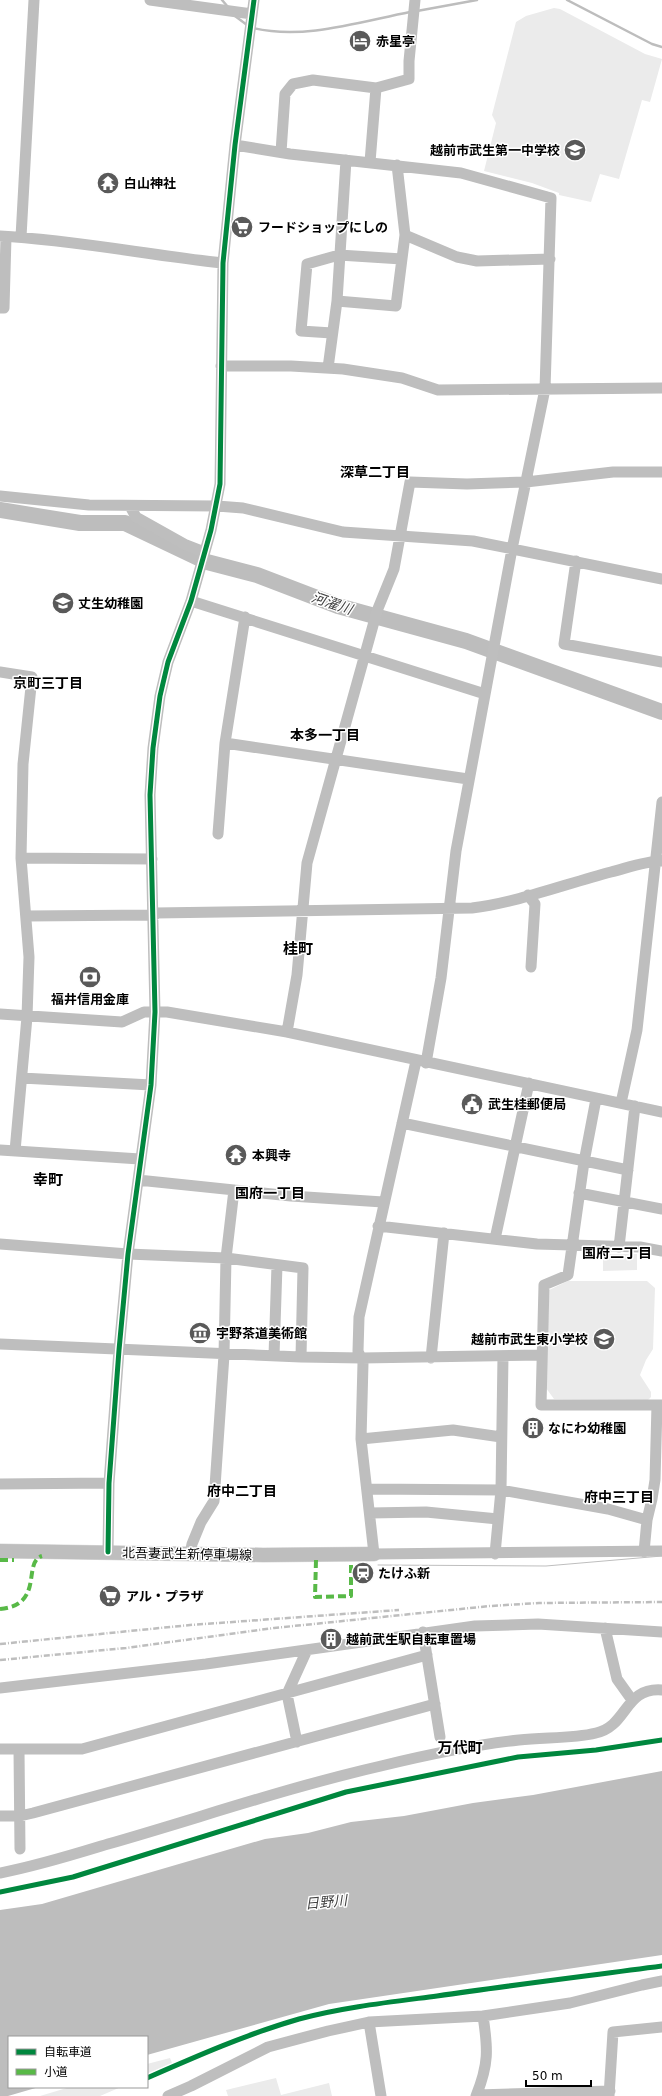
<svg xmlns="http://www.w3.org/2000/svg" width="662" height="2096" viewBox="0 0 662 2096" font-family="'DejaVu Sans','Noto Sans JP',sans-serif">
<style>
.green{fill:#ebebeb}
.water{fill:#bdbdbd}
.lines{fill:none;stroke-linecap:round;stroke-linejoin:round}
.stream{stroke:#bdbdbd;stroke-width:2.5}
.river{stroke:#bdbdbd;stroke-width:16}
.major-casing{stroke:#dbdbdb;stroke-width:15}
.minor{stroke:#bebebe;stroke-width:11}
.major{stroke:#bebebe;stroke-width:14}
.tram{stroke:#bebebe;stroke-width:1}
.rail{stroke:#bebebe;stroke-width:2.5;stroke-dasharray:6 2 1 2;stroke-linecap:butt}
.quiet{stroke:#58b947;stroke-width:4;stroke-dasharray:8 4;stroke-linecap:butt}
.cycleway-casing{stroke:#fff;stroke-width:8}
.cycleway{stroke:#00873e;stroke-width:5}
.labels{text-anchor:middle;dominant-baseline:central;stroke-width:3;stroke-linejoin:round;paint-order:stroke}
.poi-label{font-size:13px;font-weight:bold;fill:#000;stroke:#fff;text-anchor:start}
.street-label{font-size:13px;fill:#000;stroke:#fff}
.neighbourhood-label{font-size:14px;font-weight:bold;fill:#000;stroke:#fff}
.water-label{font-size:14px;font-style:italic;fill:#424242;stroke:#fff}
.quarter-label{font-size:15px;font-weight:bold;fill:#000;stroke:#fff}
</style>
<rect width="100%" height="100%" fill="#fff"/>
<path class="green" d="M554,8L560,9L645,54L662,59L650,102L642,100L619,179L600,174L591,202L559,195V193L532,183L484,171L496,123L492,115L516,22L526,16Z
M603,1254H637V1270L603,1271Z
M568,1281H647L655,1288L653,1349L646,1360L640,1375L651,1392V1397L648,1400L554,1399L546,1388L549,1290Z
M170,2058L172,2063L170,2065L147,2076V2064Z
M276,2078L281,2095L329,2083L332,2096H228L226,2090Z
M70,2087H121L100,2096H40Z"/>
<path class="water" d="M662,1771V1955L329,2004L147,2055V2037H9V2087H39L8,2096H0V1910L42,1904L265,1839L308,1833L351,1822L404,1816L473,1803L533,1795Z"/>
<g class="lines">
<path class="stream" d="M222,0L228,7
M567,0L652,44L662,47
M417,11L477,0
M235,16L247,25
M253,28C304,40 359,22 410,12"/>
<path class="river" d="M0,510L80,523H125L207,562L257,575L338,606L466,641L662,712"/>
<g class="major-casing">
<path id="major" d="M0,1551L263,1555L374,1554"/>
</g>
<path class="minor" d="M150,0L252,14
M235,145L290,154L461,173L551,198L545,389L512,549L456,851L441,978L426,1063
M281,152L285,94L293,84L313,80L376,88
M370,162L376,88L409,79V61L415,0
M405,235L457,257L477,261L550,259
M0,236C75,240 148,255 223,263
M21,237L34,0
M337,301L396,306L405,235L397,165
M0,308H4L6,237
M332,333L301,331L307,264L339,255L402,259
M221,366H291L343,369L402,378L438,390L662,388
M328,368L337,301L346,160
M0,496L89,505L217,506L243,508L343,532L473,541L662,579
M130,506L136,517L186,545L204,552
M576,561L564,644L662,662
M191,601L485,694
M0,672L32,677L23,764L21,858L29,957L27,1017L15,1151
M225,743L468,779
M218,834L225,743L245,617
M21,858L152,859
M528,895L535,904L531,967
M155,913L472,908C519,902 565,884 611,872C627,868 645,861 662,861
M26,916L155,915
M0,1014L122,1022L144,1012H167L287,1032L662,1112
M287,1032L297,975L307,863L377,611L394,569L410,482L467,484L526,482L613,472H662
M416,1061L359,1317L358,1351L363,1363L361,1439L374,1554L662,1551
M22,1078L151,1085
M596,1099L584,1162L568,1275L544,1285L541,1405H662
M621,1103L637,1030L662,802
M402,1123L628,1170
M0,1150L140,1159
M138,1180L291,1196L383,1202
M579,1193L662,1209
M378,1226L537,1244L640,1247L662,1251
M495,1239L529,1083
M0,1244L128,1254L226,1258L303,1268L301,1357
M619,1247L635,1106
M0,1344L301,1357L362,1358L542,1355
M274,1356L277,1265
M431,1358L444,1233
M361,1439L453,1430L501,1437
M0,1484L109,1483
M367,1489L501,1490L608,1509L647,1520
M370,1513L426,1512L498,1519
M108,1552L109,1483L119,1350L128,1254L151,1085L155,1012L150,795L153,748L160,696L168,662L191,601L211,530L220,484L223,263L235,145L254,0
M644,1552L647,1520L652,1499L655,1480L657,1405
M190,1554L192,1544L201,1522L214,1501L224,1355L226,1258L234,1190
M495,1554L501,1490L503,1356
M605,1628L617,1679L632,1700
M423,1632L440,1737
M0,1688L206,1664L475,1626L538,1624L662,1632
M297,1742L287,1694L307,1650
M0,1749H82L427,1655
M19,1750L20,1849
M0,1816H20L33,1813L435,1704
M0,1873C37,1866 72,1855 108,1844C199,1818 289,1787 381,1766C426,1755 473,1745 519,1740C544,1737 572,1739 596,1733C628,1726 624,1687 662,1690
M369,2022L381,2096
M477,2095L610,2091
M168,2096L191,2086L268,2047L328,2031L369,2022L483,2016L570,2003L642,1985L662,1981
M476,2096C489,2064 488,2049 483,2016
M609,2096L613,2032L662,2027"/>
<use href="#major" class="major"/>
<path class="tram" d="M378,1565L546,1566L662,1556"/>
<path class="rail" d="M0,1644L190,1625L399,1610
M0,1660L126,1648L274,1628L490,1606L539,1603L662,1602"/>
<path class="quiet" d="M0,1560H14
M316,1560L315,1597L351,1596V1561
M0,1609C45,1605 22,1562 42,1556"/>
<g class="cycleway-casing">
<path id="cycleway" d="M108,1552L109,1483L119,1350L128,1254L151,1085L155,1012L150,795L153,748L160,696L168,662L191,601L211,530L220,484L223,263L235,145L254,0
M0,1892L73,1877L346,1792L518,1757L596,1750L662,1740
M147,2078C197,2056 247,2034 299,2019C344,2007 391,2002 437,1996C512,1985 587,1976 662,1966"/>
</g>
<use href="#cycleway" class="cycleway"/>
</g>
<defs>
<g id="hotel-disc" transform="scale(1.15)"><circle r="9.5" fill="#595959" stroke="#fff"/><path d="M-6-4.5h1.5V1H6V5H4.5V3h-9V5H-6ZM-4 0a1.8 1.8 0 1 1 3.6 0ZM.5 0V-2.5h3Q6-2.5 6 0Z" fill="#fff"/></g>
<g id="school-disc" transform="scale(1.15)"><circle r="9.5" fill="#595959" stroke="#fff"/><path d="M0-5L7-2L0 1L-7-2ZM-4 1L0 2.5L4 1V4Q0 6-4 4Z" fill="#fff"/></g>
<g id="temple-disc" transform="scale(1.15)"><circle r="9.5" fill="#595959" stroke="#fff"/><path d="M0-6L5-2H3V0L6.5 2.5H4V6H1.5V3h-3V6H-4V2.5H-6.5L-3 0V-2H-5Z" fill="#fff"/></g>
<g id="supermarket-disc" transform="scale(1.15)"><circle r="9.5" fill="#595959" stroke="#fff"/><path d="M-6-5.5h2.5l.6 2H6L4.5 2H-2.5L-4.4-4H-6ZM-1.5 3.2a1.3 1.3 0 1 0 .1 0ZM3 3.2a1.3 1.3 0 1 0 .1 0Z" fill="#fff"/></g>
<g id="bank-disc" transform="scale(1.15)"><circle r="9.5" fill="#595959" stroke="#fff"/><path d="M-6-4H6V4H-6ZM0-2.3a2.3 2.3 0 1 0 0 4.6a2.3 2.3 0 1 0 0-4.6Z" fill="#fff"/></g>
<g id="civic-disc" transform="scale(1.15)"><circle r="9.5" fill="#595959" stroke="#fff"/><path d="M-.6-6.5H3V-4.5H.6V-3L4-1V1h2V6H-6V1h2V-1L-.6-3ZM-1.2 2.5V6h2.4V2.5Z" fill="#fff"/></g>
<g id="museum-disc" transform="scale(1.15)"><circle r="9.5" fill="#595959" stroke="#fff"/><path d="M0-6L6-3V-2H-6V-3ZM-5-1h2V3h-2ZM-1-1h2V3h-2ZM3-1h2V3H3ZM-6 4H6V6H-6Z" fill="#fff"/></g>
<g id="building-disc" transform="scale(1.15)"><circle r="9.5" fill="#595959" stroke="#fff"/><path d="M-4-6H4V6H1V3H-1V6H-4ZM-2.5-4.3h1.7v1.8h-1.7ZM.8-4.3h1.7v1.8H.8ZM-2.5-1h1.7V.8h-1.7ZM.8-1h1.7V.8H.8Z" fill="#fff"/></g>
<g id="station-disc" transform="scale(1.15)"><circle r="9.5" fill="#595959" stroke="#fff"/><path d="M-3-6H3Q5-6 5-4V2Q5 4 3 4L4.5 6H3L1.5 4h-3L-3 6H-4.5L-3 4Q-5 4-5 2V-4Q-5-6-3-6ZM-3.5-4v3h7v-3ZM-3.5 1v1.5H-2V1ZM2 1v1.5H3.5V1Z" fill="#fff"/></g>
</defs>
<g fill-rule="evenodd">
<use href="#hotel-disc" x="360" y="41"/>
<use href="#school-disc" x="575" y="150"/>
<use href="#temple-disc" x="108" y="183"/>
<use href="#supermarket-disc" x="242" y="227"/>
<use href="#school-disc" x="63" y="603"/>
<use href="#bank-disc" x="90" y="977"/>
<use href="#civic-disc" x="472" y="1104"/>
<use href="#temple-disc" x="236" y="1155"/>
<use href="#museum-disc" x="200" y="1333"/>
<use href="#school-disc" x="604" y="1339"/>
<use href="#building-disc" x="533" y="1428"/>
<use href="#station-disc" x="363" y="1573"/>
<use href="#supermarket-disc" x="110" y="1596"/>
<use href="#building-disc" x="331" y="1639"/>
</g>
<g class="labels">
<g class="poi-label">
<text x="376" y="41">赤星亭</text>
<text x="560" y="150" text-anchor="end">越前市武生第一中学校</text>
<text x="124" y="183">白山神社</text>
<text x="258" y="227">フードショップにしの</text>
<text x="78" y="603">丈生幼稚園</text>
<text x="90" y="999" text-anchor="middle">福井信用金庫</text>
<text x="488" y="1104">武生桂郵便局</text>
<text x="252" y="1155">本興寺</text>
<text x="216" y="1333">宇野茶道美術館</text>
<text x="588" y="1339" text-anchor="end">越前市武生東小学校</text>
<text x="548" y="1428">なにわ幼稚園</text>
<text x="378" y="1573">たけふ新</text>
<text x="126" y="1596">アル・プラザ</text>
<text x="346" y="1639">越前武生駅自転車置場</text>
</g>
<g class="street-label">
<text transform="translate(187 1554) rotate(1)">北吾妻武生新停車場線</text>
</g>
<g class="neighbourhood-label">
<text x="375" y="472">深草二丁目</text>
<text x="48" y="683">京町三丁目</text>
<text x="325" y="735">本多一丁目</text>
<text x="270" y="1193">国府一丁目</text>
<text x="617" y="1253">国府二丁目</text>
<text x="242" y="1491">府中二丁目</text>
<text x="619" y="1497">府中三丁目</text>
</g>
<g class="water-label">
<text transform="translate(332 603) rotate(19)">河濯川</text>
<text transform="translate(326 1902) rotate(-5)">日野川</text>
</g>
<g class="quarter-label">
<text x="298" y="949">桂町</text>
<text x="48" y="1180">幸町</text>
<text x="460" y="1748">万代町</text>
</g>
</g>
<rect x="8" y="2036" width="140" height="52" fill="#ffffff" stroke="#999999"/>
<rect x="16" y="2049" width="20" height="6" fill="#00873e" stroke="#999999"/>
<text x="44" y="2056" font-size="12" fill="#000000">自転車道</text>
<rect x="16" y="2069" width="20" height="6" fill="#58b947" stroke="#999999"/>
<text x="44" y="2076" font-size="12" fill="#000000">小道</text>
<path d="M526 2080v6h65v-6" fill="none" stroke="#000000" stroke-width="2"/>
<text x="532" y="2080" font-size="12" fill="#000000" stroke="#ffffff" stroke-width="3" paint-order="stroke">50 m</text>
</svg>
